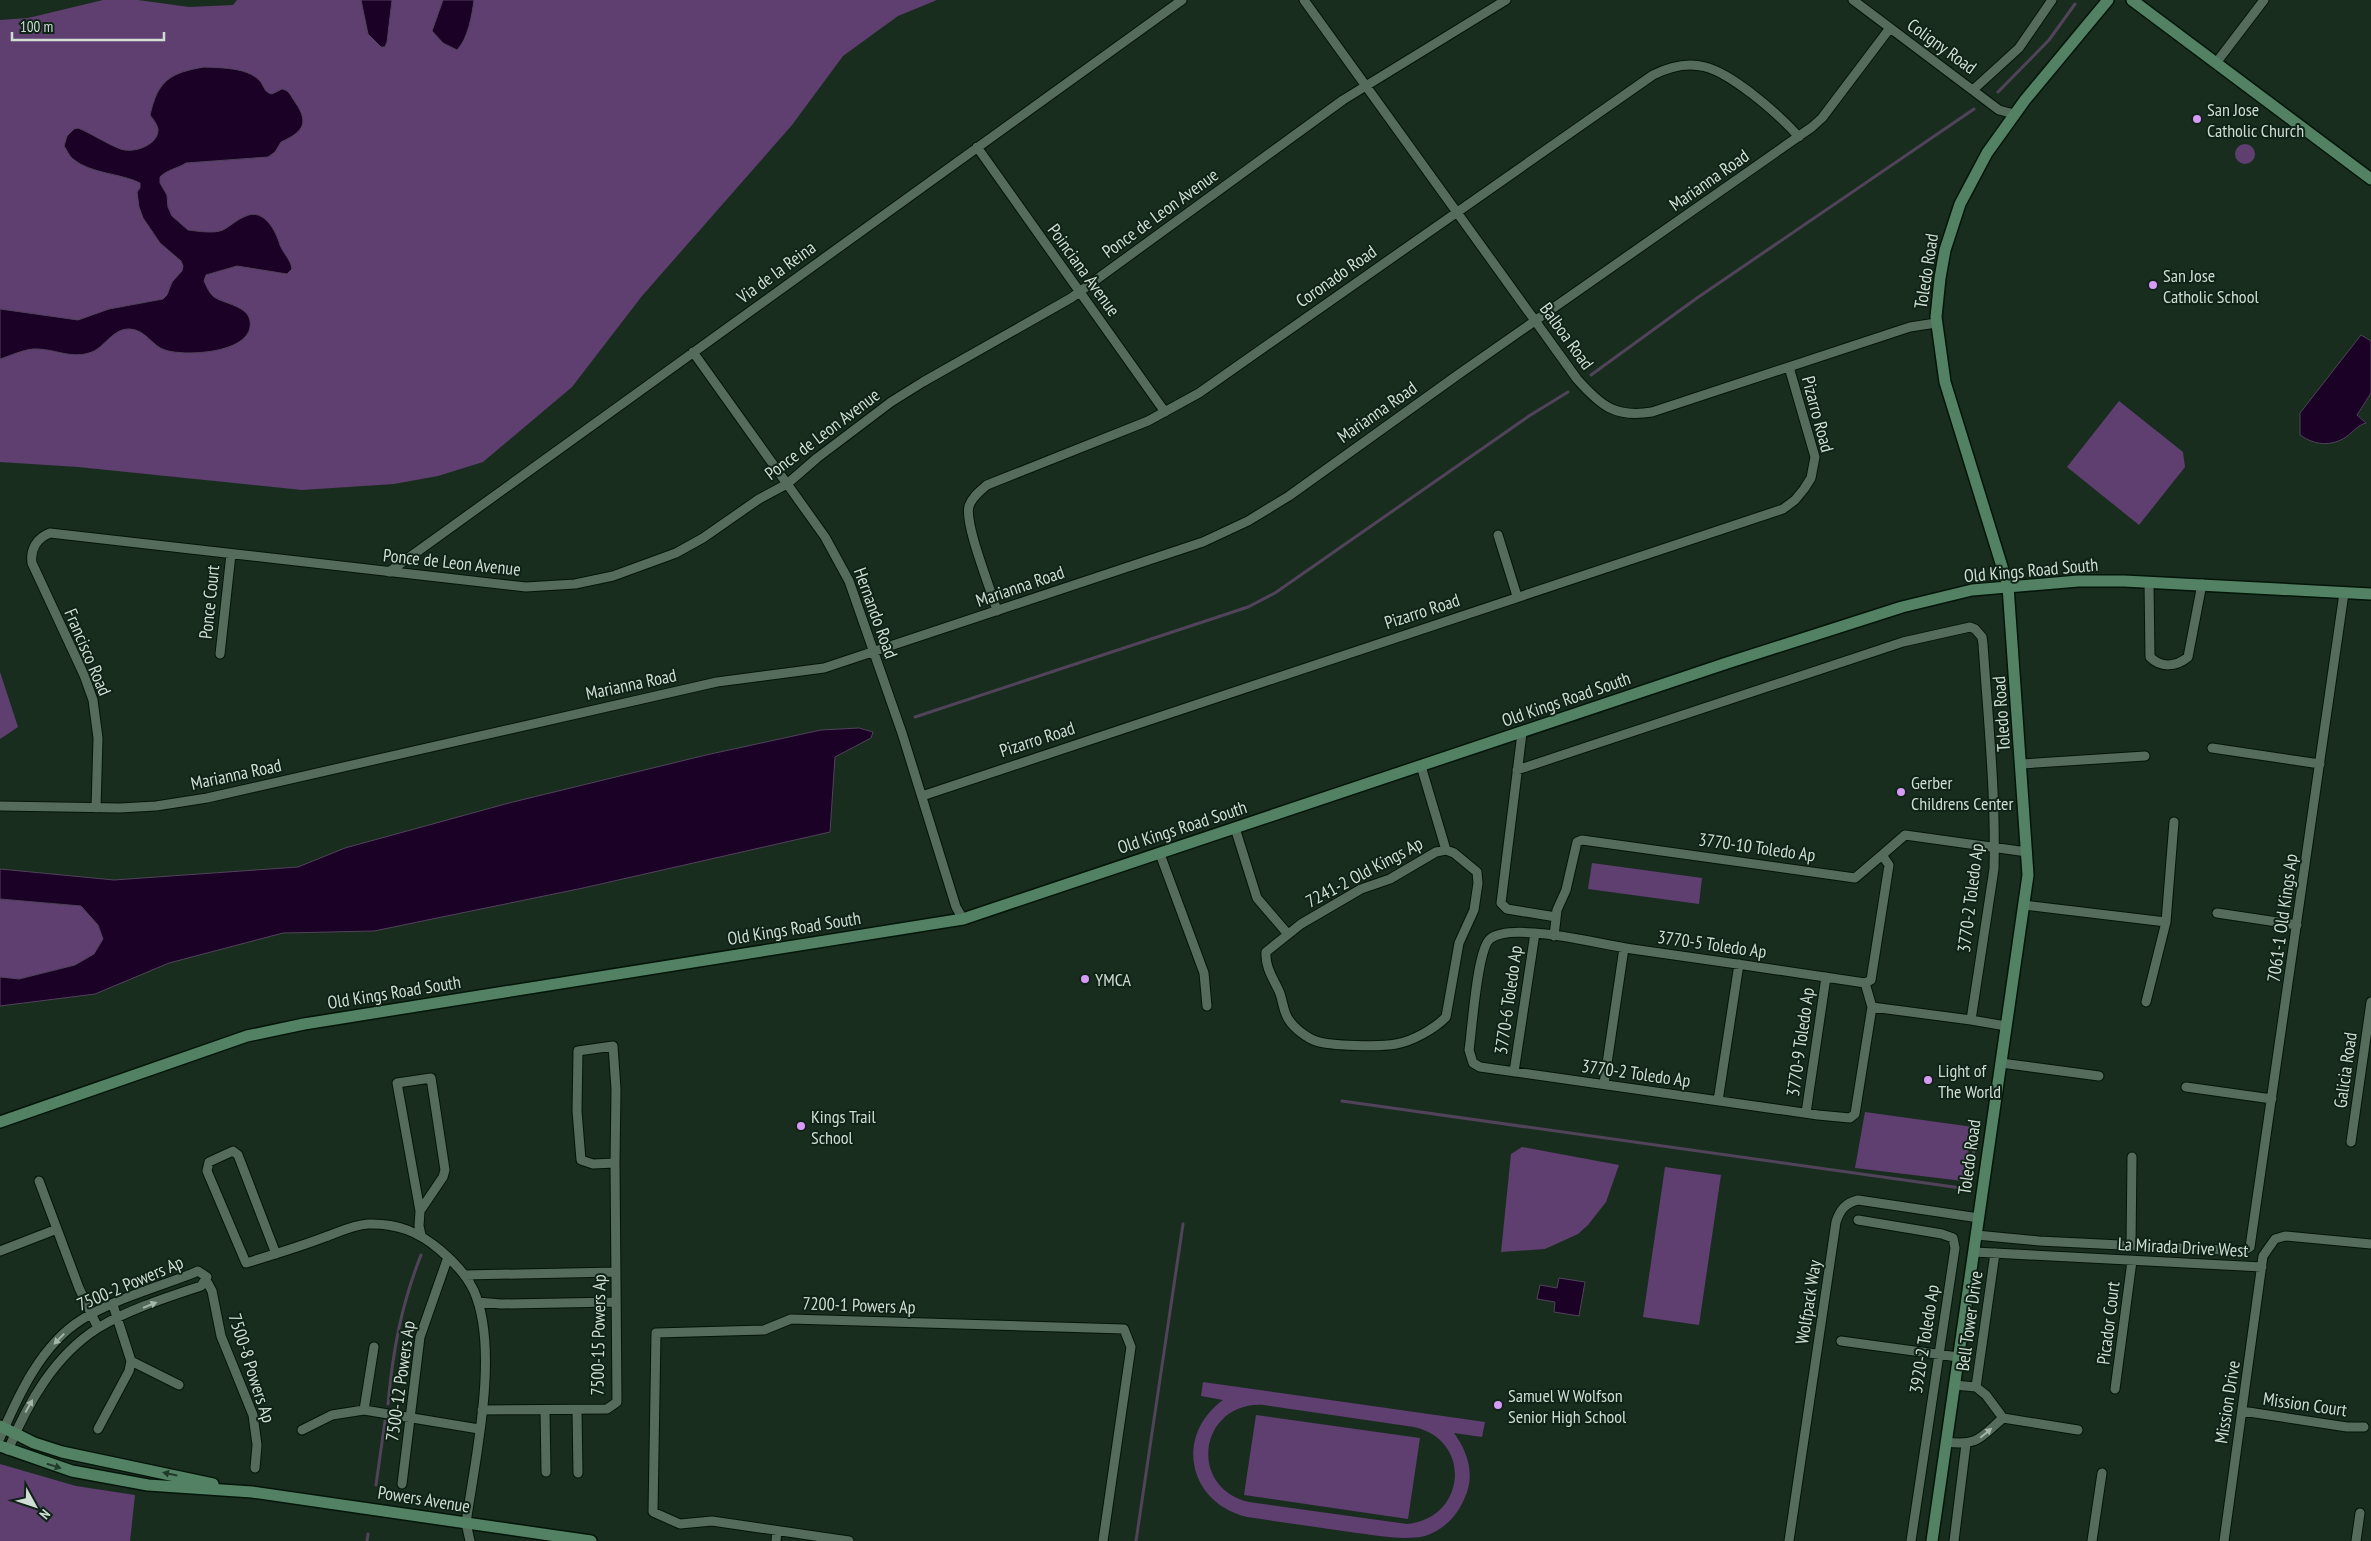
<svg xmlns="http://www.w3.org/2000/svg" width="2371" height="1541" viewBox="0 0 2371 1541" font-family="'PT Sans Narrow',sans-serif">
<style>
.green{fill:#5f3e70;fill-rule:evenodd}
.water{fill:#1a0125;stroke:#51435a}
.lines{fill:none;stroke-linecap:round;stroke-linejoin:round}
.stream{stroke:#51435a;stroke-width:3}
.street-casing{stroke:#031509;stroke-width:11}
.secondary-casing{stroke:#031509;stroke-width:14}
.street{stroke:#556b5b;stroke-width:9}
.secondary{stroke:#528263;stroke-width:11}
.oneway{fill:#a5b5aa}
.oneway2{fill:#203b29}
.poi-dot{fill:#d89af8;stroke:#0f2316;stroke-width:2}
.labels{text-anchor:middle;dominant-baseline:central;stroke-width:4;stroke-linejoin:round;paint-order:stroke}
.street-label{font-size:18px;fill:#d0ddd4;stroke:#0f2316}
.poi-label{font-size:18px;fill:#d0ddd4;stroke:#0f2316;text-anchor:start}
</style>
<rect width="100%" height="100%" fill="#192d1f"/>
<path class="green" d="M103,0H138L189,7L233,5L237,0H937L898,16L843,56L792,125L642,296L572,387L483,462L438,476L394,484L302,490L78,467L0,462V20L28,18Z
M2235 154a10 10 0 1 1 20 0a10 10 0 1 1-20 0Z
M2119,401L2183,452L2185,467L2139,525L2067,467Z
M0,672L18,727L0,739Z
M1592,863L1702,878L1699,904L1588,889Z
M0,899L81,906L98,925L103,939L94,954L75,965L19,979L0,977Z
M1865,1112L1973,1127L1963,1181L1855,1168Z
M1522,1147L1619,1165L1606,1202L1588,1225L1578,1234L1545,1249L1501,1252L1511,1154Z
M1665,1167L1721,1175L1699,1325L1643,1317Z
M1203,1382L1485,1422L1482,1437L1454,1433C1468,1452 1475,1475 1465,1497C1458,1515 1444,1530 1425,1536C1402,1541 1374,1535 1350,1532C1315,1527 1281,1522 1247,1517C1188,1503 1174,1436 1223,1400L1201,1396ZM1264,1405L1414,1427C1473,1440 1466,1519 1407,1524L1249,1502C1186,1487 1200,1401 1264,1405Z
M1256,1415L1420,1438L1408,1519L1244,1495Z
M0,1464L76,1486L135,1495L130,1541H0Z"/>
<path class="water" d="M361,0H392L387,42L385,47H381L368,34Z
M443,0H474C472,15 468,39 457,50L443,43L432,31Z
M204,67C220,68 246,67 259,80C265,86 263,92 272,94L282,89C288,90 290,94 293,99C309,121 306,131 281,142L275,152L268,157L186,163C177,169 168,169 160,177V183L167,195L168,207L172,216L188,230C197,231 214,234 223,230C231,226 237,219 246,216C264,208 276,231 280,245C283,253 291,260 292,269L287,274L237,266L206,275L204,281C207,287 209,293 214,297C225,304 248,306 250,321C255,353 186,357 165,350C152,346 146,330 130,329C113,328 106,346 92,352C71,360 54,348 33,349C22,350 10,356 0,359V309L78,320L109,309L163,299L167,295L172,282L182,271L183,266L181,261L160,243L143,218L139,207L137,192L140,188V183C120,173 91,174 73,159C69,156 67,150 64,146L67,136L74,129L78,128C91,133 115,149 125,150C137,152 159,144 158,129C157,124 153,119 150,115C158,80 170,73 204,67Z
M2361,335L2371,341V393L2357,415L2366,423C2358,425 2353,432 2346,437C2331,447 2314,445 2300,435V413Z
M859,728L873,732L871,738L835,757L830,832L583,888L374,931L283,933L169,963L95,994L0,1006V977L19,979L75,965L94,954L103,939L98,925L81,906L0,899V869L114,880L298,867L345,848L509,803L706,755L821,730Z
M1559,1278L1585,1282L1579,1316L1554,1312L1555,1302L1537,1299L1540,1285L1557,1288Z"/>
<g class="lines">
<path class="stream" d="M1998,92L2049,40L2075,4
M1591,375L1697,298L1974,109
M915,717L1248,607L1275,593L1529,416L1568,392
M1342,1101L1968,1189L1977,1131
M388,1404C393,1350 401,1306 421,1255
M376,1485L385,1421
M367,1541L368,1534
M1136,1541L1183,1224"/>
<g class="street-casing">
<path id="street" d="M1304,0L1577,379C1601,406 1615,418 1652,412L1910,327L1936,323
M1853,0L1999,110L2014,114
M2216,63L2264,0
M1974,89L2019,48L2052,0
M977,147L1165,412
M693,352L825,537L849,581L902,733L956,907L963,919
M1498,535L1517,596
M389,572L1182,0
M2149,582L2150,657C2161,668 2176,667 2188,657L2202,584
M997,611C991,589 964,524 969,506C972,497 980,491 987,485L1148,421L1199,393L1653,75C1694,54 1717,68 1751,93C1769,107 1784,120 1799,137
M220,654L231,554
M1522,733L1501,903L1507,909L1556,917
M2212,748L2320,764
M2022,764L2145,756
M1421,766L1446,850
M1517,770L1903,642L1970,627L1975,629L1982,637L1983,644C1988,719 1996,794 1994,869L1971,1020L1872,1007
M922,796L1783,509L1795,500L1804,489L1811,478L1815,457L1789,367
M0,806L120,808L156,806L207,798L717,682L824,668L1203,542L1248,521L1289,496L1459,374L1812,127L1822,118L1890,28
M96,808L98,738L93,700L84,675L32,563C30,549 37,538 50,533L526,587L575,584L613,576L676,553L703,538L759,499L787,484L817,458L891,402L923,382L1071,298L1343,100L1506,0
M1235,828L1257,898L1287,933
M1446,850L1454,853L1477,872L1478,883L1474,910L1459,943L1446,1017C1434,1029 1413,1041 1396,1044C1381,1047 1330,1046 1316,1041C1307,1038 1294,1028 1289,1020C1283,1012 1283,1000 1279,991C1273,978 1265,967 1266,952L1301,924L1361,889L1390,879L1436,852Z
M1160,854L1204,973L1207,1006
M1882,855L1905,835L2027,852
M2024,905L2166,922
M2217,913L2297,925
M1554,936L1557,910L1566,890L1577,842L1582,840L1855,878L1882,855L1889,865L1871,980L1865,983L1872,1007L1855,1114L1850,1118L1818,1115L1480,1067L1473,1063L1469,1050C1472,1031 1477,949 1490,939C1500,931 1522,932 1534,933C1567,935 1600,944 1632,949C1710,960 1787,971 1865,983
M2146,1002L2166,922L2174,822
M1971,1020L2006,1026
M613,1046L616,1089L615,1163L593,1164L581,1160L577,1111L578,1051Z
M2001,1063L2099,1076
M1514,1072L1535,933
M431,1078L445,1170L443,1177L420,1211L397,1083Z
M1604,1084L1624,948
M2186,1087L2272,1099
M1718,1101L1739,964
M1806,1113L1826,977
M2351,1142L2371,1002
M39,1181L79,1288L98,1328
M420,1211L419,1226L421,1235
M1858,1220L1942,1234L1953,1238L1955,1248L1911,1541
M1976,1235L2039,1241L2243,1251L2250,1247L2344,593
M2131,1246L2132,1157
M0,1251L57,1229
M1974,1252L2262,1267
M276,1254L238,1155L233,1151L209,1162L207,1171L246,1263C272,1255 299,1247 325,1237C339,1232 353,1225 368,1224C397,1223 419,1232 440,1250C453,1261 467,1276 474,1291C500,1351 475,1459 466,1523L470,1541
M464,1275L616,1272
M206,1280L212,1291L221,1336L253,1415L257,1445L255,1468
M478,1302L501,1304L616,1302
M1841,1341L1958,1357
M131,1361L179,1385
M1954,1385L1976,1387
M1976,1387L1995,1253
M1976,1387L1986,1395L2003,1418
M2115,1389L2132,1261
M364,1410L374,1347
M482,1410L607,1409L617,1402L615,1163
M545,1410L546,1472
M577,1410L578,1473
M2242,1411L2347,1427H2364
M2003,1418L2078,1430
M98,1429L129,1371L131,1361L113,1305
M302,1430L332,1415L364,1410L479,1429
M0,1438C18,1396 41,1345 81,1320C114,1299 155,1288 191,1274L198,1271L207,1277L201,1286C168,1297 127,1310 98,1328C54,1356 28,1403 8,1450
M1946,1442C1978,1446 1980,1438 2003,1418
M402,1484L420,1337L448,1257
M776,1541L777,1531
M849,1541L712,1521L680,1524L653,1512L656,1333L764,1330L791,1319L1124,1329L1131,1347L1103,1541
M1789,1541L1836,1222C1840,1210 1845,1203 1858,1200L1979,1218
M1954,1541L1966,1444
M2092,1541L2102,1473
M2224,1541L2263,1256L2275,1239L2285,1236L2371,1244
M2356,1541L2360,1513"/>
</g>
<g class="secondary-casing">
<path id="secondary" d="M2132,0L2371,179
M0,1122L247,1036L304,1024L963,919L1727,663L1902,607L1972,590L2078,581H2124L2371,594
M0,1426L34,1443L62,1452L213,1484
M0,1446L72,1471L148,1485L252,1492L591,1541
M1932,1541L2028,875L2008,586L1945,382L1936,317L1940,278L1945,250L1960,204L1987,153L2025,100L2108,0"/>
</g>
<use href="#street" class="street"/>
<use href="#secondary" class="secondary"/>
</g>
<defs><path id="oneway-solid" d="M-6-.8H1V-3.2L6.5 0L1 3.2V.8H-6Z" transform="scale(1.25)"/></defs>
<g class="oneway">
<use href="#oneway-solid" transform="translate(150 1305) rotate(-22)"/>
<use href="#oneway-solid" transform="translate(59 1339) rotate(134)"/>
<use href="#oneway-solid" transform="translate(29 1406) rotate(-61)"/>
<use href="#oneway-solid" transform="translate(1986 1433) rotate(-40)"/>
</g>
<g class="oneway2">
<use href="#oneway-solid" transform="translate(54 1466) rotate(17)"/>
<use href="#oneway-solid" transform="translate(170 1474) rotate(-168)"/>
</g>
<g class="poi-dot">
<circle cx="2197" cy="119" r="5"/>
<circle cx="2153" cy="285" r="5"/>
<circle cx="1901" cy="792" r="5"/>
<circle cx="1085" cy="979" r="5"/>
<circle cx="1928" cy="1080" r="5"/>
<circle cx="801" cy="1126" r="5"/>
<circle cx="1498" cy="1405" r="5"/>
</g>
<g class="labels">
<g class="street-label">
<text transform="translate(1942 46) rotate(36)">Coligny Road</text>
<text transform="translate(1709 180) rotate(-35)">Marianna Road</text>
<text transform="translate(1160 213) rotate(-36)">Ponce de Leon Avenue</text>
<text transform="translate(1084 270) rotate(54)">Poinciana Avenue</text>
<text transform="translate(1926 271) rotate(-81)">Toledo Road</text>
<text transform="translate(776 272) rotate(-36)">Via de la Reina</text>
<text transform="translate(1336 276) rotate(-35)">Coronado Road</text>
<text transform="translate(1567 336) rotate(54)">Balboa Road</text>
<text transform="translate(1377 412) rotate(-35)">Marianna Road</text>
<text transform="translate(1818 414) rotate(75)">Pizarro Road</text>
<text transform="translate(822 434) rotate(-37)">Ponce de Leon Avenue</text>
<text transform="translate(452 562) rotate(6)">Ponce de Leon Avenue</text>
<text transform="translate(2031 570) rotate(-5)">Old Kings Road South</text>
<text transform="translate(1020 586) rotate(-19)">Marianna Road</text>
<text transform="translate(209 602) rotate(-84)">Ponce Court</text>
<text transform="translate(1422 611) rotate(-18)">Pizarro Road</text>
<text transform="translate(876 613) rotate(70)">Hernando Road</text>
<text transform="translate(88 652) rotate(67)">Francisco Road</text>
<text transform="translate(631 684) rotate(-12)">Marianna Road</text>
<text transform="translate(1566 699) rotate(-19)">Old Kings Road South</text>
<text transform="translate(2001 714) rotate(-94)">Toledo Road</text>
<text transform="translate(1037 739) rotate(-18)">Pizarro Road</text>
<text transform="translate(236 774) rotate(-12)">Marianna Road</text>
<text transform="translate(1182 827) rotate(-18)">Old Kings Road South</text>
<text transform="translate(1757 847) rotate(8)">3770-10 Toledo Ap</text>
<text transform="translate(1364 872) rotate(-28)">7241-2 Old Kings Ap</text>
<text transform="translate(1970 898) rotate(-83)">3770-2 Toledo Ap</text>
<text transform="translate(2282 918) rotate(-82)">7061-1 Old Kings Ap</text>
<text transform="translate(794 928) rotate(-9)">Old Kings Road South</text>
<text transform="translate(1712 944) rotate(8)">3770-5 Toledo Ap</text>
<text transform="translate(394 992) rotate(-9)">Old Kings Road South</text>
<text transform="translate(1508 1000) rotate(-82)">3770-6 Toledo Ap</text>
<text transform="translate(1800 1042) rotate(-82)">3770-9 Toledo Ap</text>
<text transform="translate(2345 1070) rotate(-82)">Galicia Road</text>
<text transform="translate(1636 1073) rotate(8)">3770-2 Toledo Ap</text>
<text transform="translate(1969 1157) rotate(-82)">Toledo Road</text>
<text transform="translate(2183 1247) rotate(3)">La Mirada Drive West</text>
<text transform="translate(130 1283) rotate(-23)">7500-2 Powers Ap</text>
<text transform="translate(1808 1302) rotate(-81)">Wolfpack Way</text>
<text transform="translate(859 1305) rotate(2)">7200-1 Powers Ap</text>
<text transform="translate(1969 1321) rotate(-82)">Bell Tower Drive</text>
<text transform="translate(2108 1323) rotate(-83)">Picador Court</text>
<text transform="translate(598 1335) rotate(-89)">7500-15 Powers Ap</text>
<text transform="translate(1924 1339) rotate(-81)">3920-2 Toledo Ap</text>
<text transform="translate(252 1368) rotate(72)">7500-8 Powers Ap</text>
<text transform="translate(400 1381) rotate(-82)">7500-12 Powers Ap</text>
<text transform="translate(2227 1402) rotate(-81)">Mission Drive</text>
<text transform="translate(2305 1404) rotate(8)">Mission Court</text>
<text transform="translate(424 1499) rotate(9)">Powers Avenue</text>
</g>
<g class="poi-label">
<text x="2207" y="109">San Jose<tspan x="2207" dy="21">Catholic Church</tspan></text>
<text x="2163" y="275">San Jose<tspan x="2163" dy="21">Catholic School</tspan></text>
<text x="1911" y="782">Gerber<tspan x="1911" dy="21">Childrens Center</tspan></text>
<text x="1095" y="979">YMCA</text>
<text x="1938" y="1070">Light of<tspan x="1938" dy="21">The World</tspan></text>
<text x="811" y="1116">Kings Trail<tspan x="811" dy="21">School</tspan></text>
<text x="1508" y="1395">Samuel W Wolfson<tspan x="1508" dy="21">Senior High School</tspan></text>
</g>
</g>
<g transform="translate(35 1506) rotate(130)" stroke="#0f2316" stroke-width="4" paint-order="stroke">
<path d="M0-4L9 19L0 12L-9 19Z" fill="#d0ddd4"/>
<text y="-8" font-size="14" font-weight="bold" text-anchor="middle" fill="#d0ddd4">N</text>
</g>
<path d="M12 32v8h152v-8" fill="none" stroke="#d0ddd4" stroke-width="2.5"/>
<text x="20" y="32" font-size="15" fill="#d0ddd4" stroke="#0f2316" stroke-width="4" paint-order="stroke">100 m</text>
</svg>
